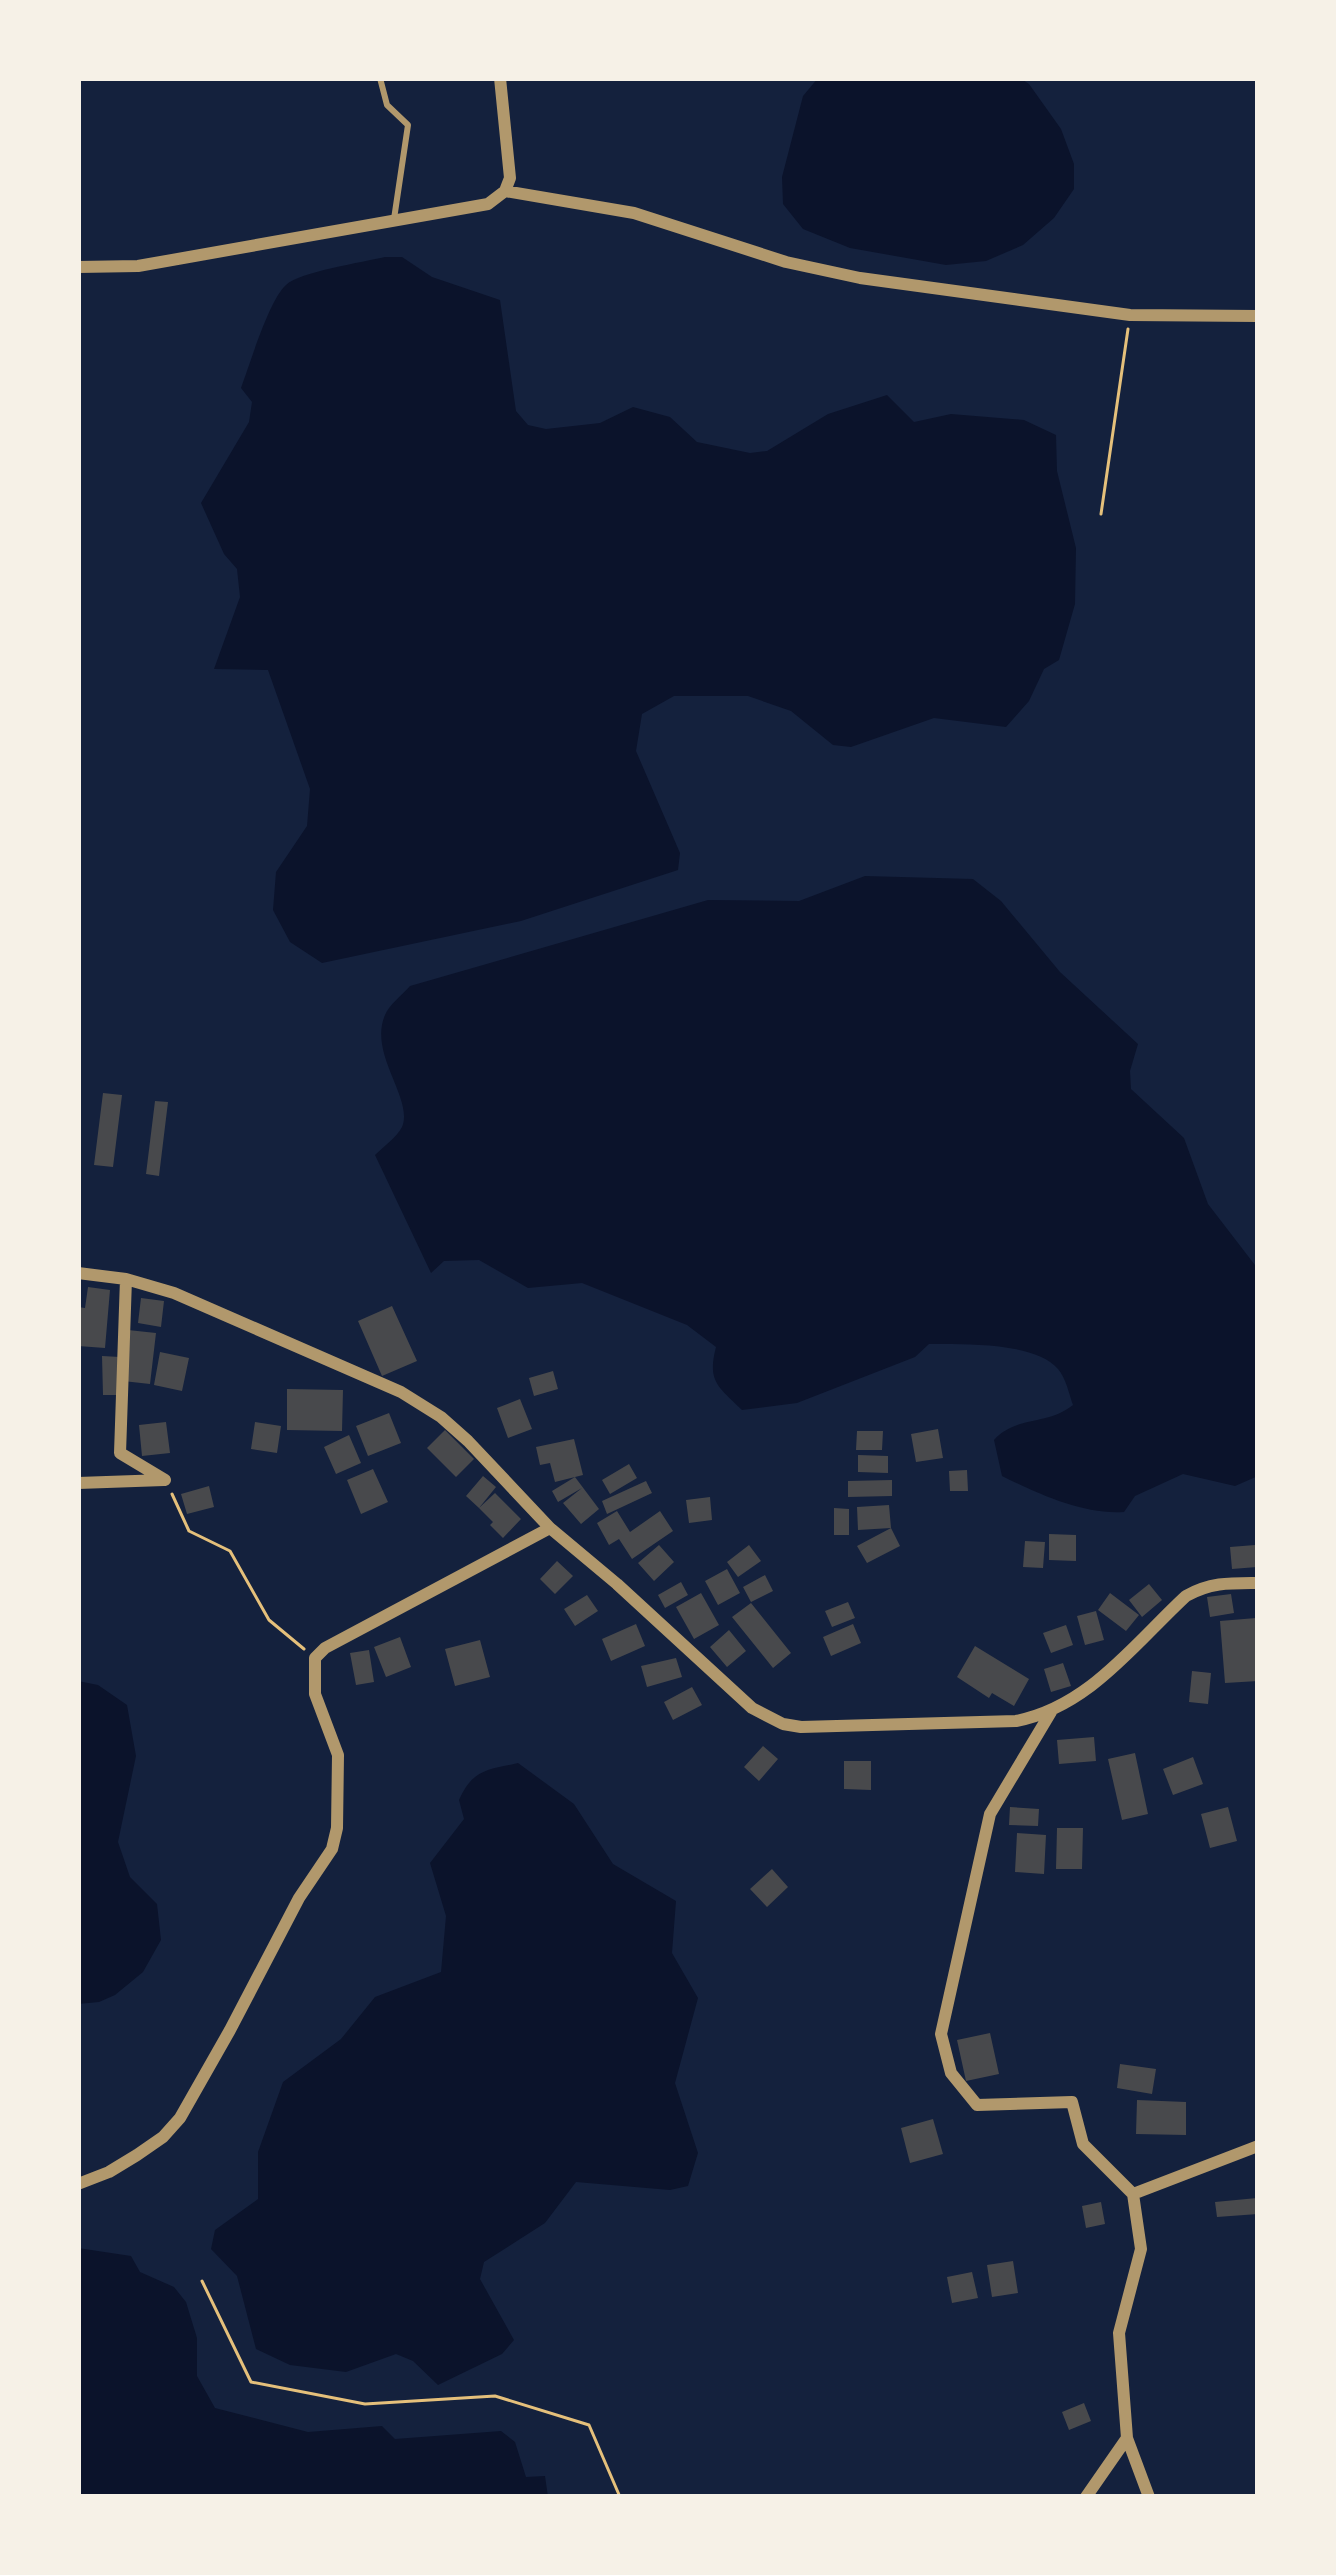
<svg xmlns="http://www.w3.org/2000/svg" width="1336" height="2575" viewBox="0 0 1336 2575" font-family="Poppins,sans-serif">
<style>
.water{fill:#0b132b}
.building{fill:#48494c}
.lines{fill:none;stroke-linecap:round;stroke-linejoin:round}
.path{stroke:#e5c07b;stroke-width:3}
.service{stroke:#b1986c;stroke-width:6}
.minor{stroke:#b1986c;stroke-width:12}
</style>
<rect width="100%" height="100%" fill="#14213d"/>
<path class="water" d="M818,78H1020L1029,84L1061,129L1074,164V189L1054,218L1023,245L986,261L946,265L850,248L803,229L783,204L782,177L803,96Z
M385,257H402L432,277L500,300L516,411L528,425L546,429L600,423L633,407L670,417L697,442L750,453L767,451L828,414L887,395L914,422L951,414L1024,420L1056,435L1057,471L1076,548L1075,604L1059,660L1044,669L1029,701L1006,727L934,718L851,747L833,745L791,711L748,696H674L642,714L636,751L680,853L678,870L521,921L322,963L290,942L273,910L276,872L307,826L310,789L268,670L214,669L240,597L237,569L224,554L201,503L249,422L252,402L241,388C250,364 269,300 286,285C299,272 364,262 385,257Z
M865,876L973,879L1001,901L1060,972L1138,1044L1130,1071L1131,1089L1184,1138L1208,1204L1258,1269V1476L1235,1486L1183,1474L1135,1496L1124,1512C1084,1515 1038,1494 1002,1476L994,1440C1017,1415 1047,1426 1073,1405C1069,1394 1066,1378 1058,1369C1036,1342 962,1344 929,1344L915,1357L797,1403L742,1410C718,1386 707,1382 716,1347L687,1325L582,1283L528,1288L479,1260L444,1261L431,1273L375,1155C383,1147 397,1137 402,1127C414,1099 368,1054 385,1015C389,1005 402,995 410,986L708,900L799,901Z
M78,1681L98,1685L127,1705L136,1756L118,1842L130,1877L157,1904L161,1940L143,1972L115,1995L99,2002L78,2004Z
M518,1763L574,1804L613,1864L676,1901L672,1953L698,1998L675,2083L698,2153L688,2186L670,2190L576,2182L545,2223L484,2262L480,2279L514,2340L502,2354L438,2385L413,2361L396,2354L346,2372L290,2365L256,2349L237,2276L211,2249L215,2230L258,2199V2152L283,2082L341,2039L375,1997L441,1972L446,1916L430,1863L464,1819L459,1800C473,1769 487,1770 518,1763Z
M78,2248L131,2256L140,2272L174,2287L186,2302L197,2338V2376L215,2408L308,2432L382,2426L395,2439L501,2431L515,2442L526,2477L545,2476L548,2497H78Z"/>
<path class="building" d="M103,1093L122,1095L113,1167L94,1165Z
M155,1101L168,1102L159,1176L146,1174Z
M88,1287L110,1290L105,1348L78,1346V1307L85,1308Z
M141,1298L164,1301L161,1327L138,1323Z
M392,1306L417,1361L382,1376L358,1321Z
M128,1330L156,1333L150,1384L123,1381Z
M160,1352L189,1358L182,1391L154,1385Z
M102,1356L120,1357L121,1395H103Z
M553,1371L558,1389L534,1396L529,1378Z
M287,1389L343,1390L342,1431L287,1430Z
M520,1399L532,1429L508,1438L497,1408Z
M389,1413L401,1443L368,1456L356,1426Z
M166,1422L170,1453L142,1456L139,1425Z
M255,1422L281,1426L277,1453L251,1449Z
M938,1429L943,1458L916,1462L911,1434Z
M445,1430L474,1459L456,1477L427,1448Z
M857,1431H883L882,1450H856Z
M349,1435L361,1463L336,1474L324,1447Z
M574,1439L583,1475L555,1482L550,1463L540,1465L536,1447Z
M858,1455L888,1456V1473L858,1472Z
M629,1464L637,1478L610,1494L602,1480Z
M373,1469L388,1502L361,1514L347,1480Z
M967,1470L968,1491H950L949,1471Z
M483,1476L496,1487L479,1508L466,1496Z
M575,1477L599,1509L581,1524L563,1503L582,1488L558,1502L552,1491Z
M892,1480V1496L848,1497V1481Z
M646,1481L652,1493L607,1514L602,1501Z
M209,1486L214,1507L187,1514L181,1494Z
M495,1493L521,1519L503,1538L490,1525L493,1522L479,1508Z
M710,1497L712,1520L689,1523L686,1500Z
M889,1505L891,1528L900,1546L867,1563L857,1546L891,1528L858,1530L857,1507Z
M834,1508L849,1509V1535H834Z
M617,1511L630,1532L660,1511L673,1531L632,1559L619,1539L609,1545L597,1523Z
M1049,1534L1076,1535V1561L1049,1560Z
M1025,1541L1045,1542L1043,1568L1023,1567Z
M659,1545L674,1562L654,1581L638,1563Z
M749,1545L761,1561L738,1577L727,1562Z
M1255,1545L1257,1567L1232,1569L1230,1547Z
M557,1561L573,1576L555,1594L540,1579Z
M727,1569L740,1593L718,1605L705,1581Z
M765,1575L773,1591L751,1602L743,1587Z
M681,1582L688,1595L665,1608L658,1595Z
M1149,1584L1162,1600L1142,1617L1129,1600Z
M701,1593L719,1625L694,1639L676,1607Z
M1110,1593L1139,1615L1126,1631L1098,1610Z
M1231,1594L1234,1613L1210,1617L1207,1597Z
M587,1595L598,1611L575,1626L564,1609Z
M848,1602L855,1618L832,1627L825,1611Z
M751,1603L791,1653L773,1668L732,1617Z
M1096,1611L1104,1640L1085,1645L1077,1616Z
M1256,1618L1258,1681L1225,1683L1220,1621Z
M636,1624L645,1646L611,1661L602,1639Z
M853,1624L861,1643L831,1656L823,1637Z
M1066,1625L1073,1645L1051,1653L1043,1633Z
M729,1630L746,1651L727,1667L710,1647Z
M400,1637L411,1667L386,1677L374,1647Z
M480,1640L490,1677L455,1686L445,1649Z
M975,1646L1029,1679L1014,1706L992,1693L989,1698L957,1677Z
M369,1650L374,1682L356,1685L350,1653Z
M676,1658L682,1677L647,1687L641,1666Z
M1063,1663L1071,1686L1051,1692L1044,1669Z
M1192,1671L1211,1673L1208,1704L1189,1702Z
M692,1687L702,1705L673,1720L664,1702Z
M1094,1737L1096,1761L1059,1764L1057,1740Z
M763,1746L778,1759L759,1781L744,1767Z
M1135,1753L1148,1814L1122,1820L1108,1759Z
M1193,1757L1203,1784L1173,1795L1163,1769Z
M844,1761H871V1790L844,1789Z
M1010,1807L1039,1809L1038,1826L1009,1825Z
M1228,1807L1237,1841L1210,1848L1201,1814Z
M1057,1828H1083L1082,1869H1056Z
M1017,1833L1046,1835L1044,1874L1015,1872Z
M772,1869L788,1887L767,1907L750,1889Z
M990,2033L999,2074L966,2081L957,2040Z
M1120,2064L1156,2069L1152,2094L1117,2088Z
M1137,2100L1186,2102V2135L1136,2134Z
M933,2119L943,2154L910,2163L901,2128Z
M1257,2198L1258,2214L1217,2217L1215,2202Z
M1101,2202L1105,2224L1086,2228L1082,2206Z
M1013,2261L1018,2293L992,2297L987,2265Z
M972,2272L978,2298L952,2303L947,2277Z
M1084,2403L1091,2421L1069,2430L1062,2412Z"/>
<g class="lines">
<path class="path" d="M1101,514L1128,329
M172,1494L189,1531L230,1551L269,1620L304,1649
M202,2281L251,2382L365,2404L495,2396L589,2425L620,2497"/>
<path class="service" d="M380,78L387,105L408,125L394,219"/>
<path class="minor" d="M505,191L634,213L786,262L860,278L1130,315L1258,316
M78,267L138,266L488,204L505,191L510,178L500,78
M78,1273L126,1279L174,1293L401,1392L441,1417L468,1441L550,1528L617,1584L752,1708L783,1724L801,1727L1016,1721C1089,1707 1135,1643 1186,1596C1211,1582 1231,1583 1258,1583
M126,1279L120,1453L165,1480
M78,1483L164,1480
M1051,1712L990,1814L941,2034L951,2073L977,2105L1072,2102L1083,2144L1133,2194L1258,2146
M78,2184L109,2172L137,2155L163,2137L180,2118L230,2030L299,1898L332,1849L337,1828L338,1755L315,1694V1658L325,1648L550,1528
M1133,2194L1141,2249L1119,2333L1127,2438L1149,2497
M1086,2497L1127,2438"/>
</g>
<rect width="1336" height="2575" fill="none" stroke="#f6f1e7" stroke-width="162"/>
</svg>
